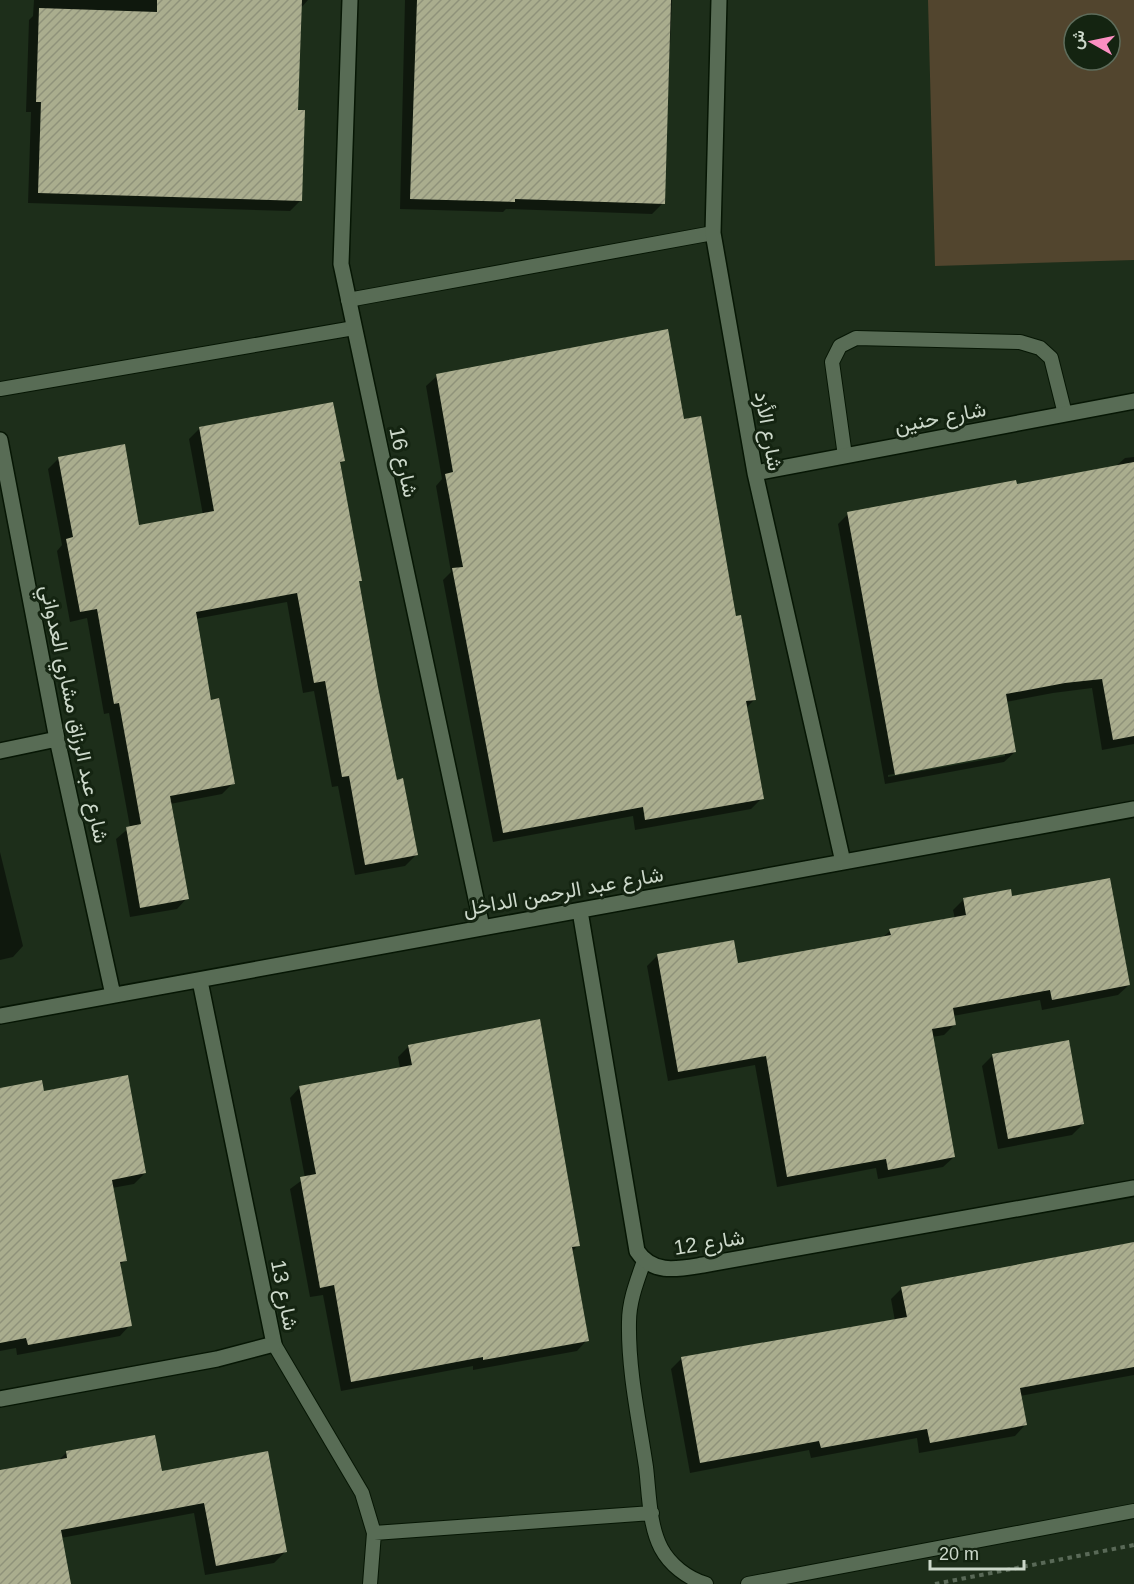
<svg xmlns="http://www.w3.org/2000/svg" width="1134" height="1584" viewBox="0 0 1134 1584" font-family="Helvetica,Vazirmatn,sans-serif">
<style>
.garden{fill:#52452e;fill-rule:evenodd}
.shadow{fill:#0007;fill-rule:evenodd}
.building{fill:url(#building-hatch)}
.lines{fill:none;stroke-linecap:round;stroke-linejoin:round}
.service-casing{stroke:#061604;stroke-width:16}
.minor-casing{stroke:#061604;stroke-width:18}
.path{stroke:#596957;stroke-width:4;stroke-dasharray:4.5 4.5;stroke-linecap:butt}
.service{stroke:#586c55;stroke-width:14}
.minor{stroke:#586c55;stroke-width:15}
.labels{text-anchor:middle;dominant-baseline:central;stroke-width:6;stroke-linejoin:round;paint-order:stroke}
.street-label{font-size:21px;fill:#ccd8ca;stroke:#142411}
</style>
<defs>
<pattern id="building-hatch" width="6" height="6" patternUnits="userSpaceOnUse" patternTransform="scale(1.5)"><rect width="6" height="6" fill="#aaad8e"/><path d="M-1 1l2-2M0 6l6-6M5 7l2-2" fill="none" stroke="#8f927a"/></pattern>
</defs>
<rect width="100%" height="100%" fill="#1d2e1a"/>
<path class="garden" d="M928,0H1134V260L935,266ZM1074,24H1110V60H1074Z"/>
<path class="shadow" d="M34,0H308L300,9L297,111L301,200L290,211L28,203L31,112H26L29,20L33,16Z
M405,0H672L663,203L652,214L506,209L503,212L400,209Z
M437,376L683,421L755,699L746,708L762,798L751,809L635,830L633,816L493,842L443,580L451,572L436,486L442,479L426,386Z
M200,428L343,461L339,464L360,580L357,583L396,781L416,855L405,866L355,875L338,786L332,787L314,691L303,693L287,602L195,619L210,702L233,783L222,794L170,804L187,898L177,909L130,917L116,839L130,827L109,713L104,714L87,618L70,622L57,551L62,545L48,469L59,458L138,527L203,515L189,439Z
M1134,457V744L1102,750L1092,688L1053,693L1006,702L1015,752L1004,762L885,784L838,524L848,514L1115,467L1125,458ZM1005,753V756L888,777V775Z
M0,852L23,946L13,957L0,960Z
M1011,898L1129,985L1118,995L1042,1010L1040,1000L953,1016L954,1025L944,1035L932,1037L954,1157L943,1167L878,1179L876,1168L777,1187L755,1065L668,1081L647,966L658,955L737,965L882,938L890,931L955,919L953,910L964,899Z
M409,1046L578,1245L571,1253L587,1340L577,1351L473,1370V1366L341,1391L323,1295L310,1297L290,1189L305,1178L290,1098L300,1087L400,1068L398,1057Z
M993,1055L1083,1124L1072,1135L998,1149L982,1066Z
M0,1089L42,1093L145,1173L134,1184L112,1188L125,1260L119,1266L130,1325L120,1336L17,1355L16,1348L0,1351Z
M1134,1244V1375L1020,1396L1025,1425L1015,1436L919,1453L917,1438L811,1458L809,1450L690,1473L671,1369L682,1358L895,1321L891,1299L902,1288Z
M66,1453L161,1473L285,1552L274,1563L205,1575L194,1513L61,1538L68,1584H0V1472L58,1461Z"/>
<path class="building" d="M157,0H302L298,110H305L302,201L38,193L41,102H36L39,8L157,12Z
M417,0H671L665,204L515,199V202L410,199Z
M668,329L684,419L701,416L736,616L741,615L756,700L746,701L764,799L645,820L643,807L503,833L452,568L463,567L445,474L453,472L436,374Z
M333,402L345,461L340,462L362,581H359L378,687L397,780L403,778L418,855L365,865L349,776L342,777L325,681L314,683L297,593L196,612L211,700L219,698L235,784L170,796L189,899L140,908L126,827L141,824L119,703L114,704L97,609L80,612L66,539L73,537L58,457L125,444L139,525L214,511L199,427Z
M1134,462V736L1113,740L1102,679L1065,683L1006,694L1016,752L895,775L847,512L1016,480L1017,484Z
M1110,878L1130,985L1052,1000L1050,990L953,1008L956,1025L932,1029L955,1157L888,1170L886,1159L787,1177L766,1056L678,1072L657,954L734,940L738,963L891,935L889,929L966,915L963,898L1011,889L1012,896Z
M540,1019L580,1246L572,1247L589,1341L483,1360V1357L351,1382L334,1285L320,1288L300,1177L316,1174L299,1086L412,1065L408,1045Z
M1069,1040L1084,1124L1008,1139L992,1054Z
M128,1075L146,1173L112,1180L127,1261L120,1262L132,1326L28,1345L26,1338L0,1343V1088L42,1080L44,1091Z
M1134,1242V1367L1020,1388L1027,1425L930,1443L927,1429L821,1448L819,1441L700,1463L681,1357L907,1317L901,1287Z
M155,1435L162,1471L268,1451L287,1552L216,1566L204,1503L61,1530L71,1584H0V1470L67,1458L66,1451Z"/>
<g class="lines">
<g class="service-casing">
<path id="service" d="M348,300L713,233
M0,389L354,328
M845,456L832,362L840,346L856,338L1020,342L1040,348L1051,358L1065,414
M644,1261C637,1281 629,1301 629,1322C628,1370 639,1420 646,1467C649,1492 649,1525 661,1548C670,1565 687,1578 706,1584
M274,1344L362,1493L374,1533L370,1584
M374,1533L652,1513
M748,1584L1134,1511"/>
</g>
<g class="minor-casing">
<path id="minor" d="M350,0L341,264L482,927
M719,0L713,233L755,473L843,862
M0,440L57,739L113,995
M755,473L1134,401
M0,751L57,739
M580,911L637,1251C653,1275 678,1269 703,1265L1134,1188
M0,1016L1134,809
M0,1399L217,1359L274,1344L200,981"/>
</g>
<path class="path" d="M935,1584L1134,1545"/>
<use href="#service" class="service"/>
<use href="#minor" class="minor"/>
</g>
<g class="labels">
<g class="street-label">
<text transform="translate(940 417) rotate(-11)">شارع حنين</text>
<text transform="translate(769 431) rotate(80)">شارع الأزد</text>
<text transform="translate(404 462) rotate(78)">شارع 16</text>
<text transform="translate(75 714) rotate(78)">شارع عبد الرزاق مشاري العدواني</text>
<text transform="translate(563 891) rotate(-10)">شارع عبد الرحمن الداخل</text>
<text transform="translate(709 1242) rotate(-9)">شارع 12</text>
<text transform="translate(285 1295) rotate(79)">شارع 13</text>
</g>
</g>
<g transform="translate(1092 42) rotate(279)"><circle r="28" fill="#142411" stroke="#5e6c5b" stroke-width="1.5"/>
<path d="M0-4.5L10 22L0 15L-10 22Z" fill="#fc8fc2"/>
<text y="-9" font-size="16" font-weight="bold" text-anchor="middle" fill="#ccd8ca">ش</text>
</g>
<path d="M930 1560v9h94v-9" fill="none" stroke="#ccd8ca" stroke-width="3"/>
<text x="939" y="1560" font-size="18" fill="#ccd8ca" stroke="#142411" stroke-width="4.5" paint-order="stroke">20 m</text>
</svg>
